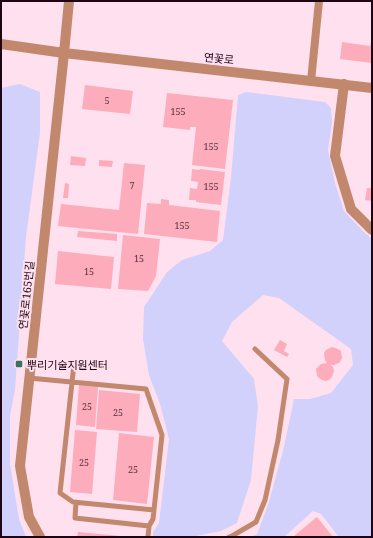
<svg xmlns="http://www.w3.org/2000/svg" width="373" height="538" viewBox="0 0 373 538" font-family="'Noto Serif','Noto Sans KR',serif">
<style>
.green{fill:#d2d1fb}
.building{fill:#fdacbc}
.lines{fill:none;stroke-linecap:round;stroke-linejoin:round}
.service{stroke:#c1886d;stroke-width:5}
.pedestrian{stroke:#c1886d;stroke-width:8}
.minor{stroke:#c1886d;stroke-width:10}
.tertiary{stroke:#c1886d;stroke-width:10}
.poi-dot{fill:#39735d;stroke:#ffe0ef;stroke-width:1.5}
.labels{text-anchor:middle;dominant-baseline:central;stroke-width:4;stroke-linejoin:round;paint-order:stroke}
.number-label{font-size:9px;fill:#552f3d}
.street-label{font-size:11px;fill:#1d0513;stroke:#ffe0ef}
.poi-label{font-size:11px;fill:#1d0513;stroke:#ffe0ef;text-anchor:start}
</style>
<rect width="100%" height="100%" fill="#ffe0ef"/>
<path class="green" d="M20,84L40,92V133L26,237L15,390L10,416V464L19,519L26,537H1V88Z
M246,92L325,102L331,108L332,123L328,150L335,183L344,211L364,232L372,239V537H339L321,514L313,511L284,537H251L257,534L268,505L283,451L294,399H310L331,393L353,365L351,349L279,298L263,295L232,322L222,341L254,379L258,406L251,480L237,523L221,531L191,537H153V532L159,523L169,439L160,404L149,375L143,339L144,307L167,272L182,260L210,251L223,240L231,178L238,95Z"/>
<path class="building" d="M342,42L370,46L371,42H372V63L340,59Z
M85,85L133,91L130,114L82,109Z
M167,93L233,100L225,169L192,165L196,127H190V130L163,127Z
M71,156L86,158L85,166L70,165Z
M99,160L113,161L112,167L99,166Z
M124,163L145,165L138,234L58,226L61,204L119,210Z
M192,169L199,170L200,169L225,172L221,205L196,202V200H189L190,188L197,189L198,182L191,181Z
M65,183L69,184L68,198H63Z
M367,188H372V201L365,200Z
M161,199L169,200V205L220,211L217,242L144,234L147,203L161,204Z
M78,231L117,234V241L77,237Z
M123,235L160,239L156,276L148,291L118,289Z
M58,251L114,257L111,289L55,284Z
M280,340L287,344L284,351L289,354L287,357L274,350Z
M332,347L338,349L341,351L342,358L340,362L337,364L334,365H331L333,367L334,371L332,377L329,380L326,381L322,380L319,378L317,376L316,369L321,364L327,363L325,360L324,353L326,350Z
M79,385L98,387L95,427L76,425Z
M99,390L140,394L137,432L96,429Z
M75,430L97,432L92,494L70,492Z
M119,433L154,437L147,504L113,500Z
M317,517L333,537H293L312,521Z
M78,532L121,536V537H77Z"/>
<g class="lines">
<path class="service" d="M74,364L60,493L73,502L154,510
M29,378L146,389L162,435L153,519L149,526L148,537
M76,502L75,518L149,526
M229,537L232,536L256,522L265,500L278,440L287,379L255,349"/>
<path class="pedestrian" d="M311,81L319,1"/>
<path class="minor" d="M344,84L335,156L351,209L372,230
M40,537L29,517L20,466L64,53"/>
<path class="tertiary" d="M1,44L64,53L372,88
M64,53L69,1"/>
</g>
<rect class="poi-dot" x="15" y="360" width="8" height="8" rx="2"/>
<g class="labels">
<g class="number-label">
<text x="107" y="100">5</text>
<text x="178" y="111">155</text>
<text x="211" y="146">155</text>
<text x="132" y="185">7</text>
<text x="211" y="186">155</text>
<text x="182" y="225">155</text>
<text x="139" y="258">15</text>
<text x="89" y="271">15</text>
<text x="87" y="406">25</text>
<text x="118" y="412">25</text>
<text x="84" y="462">25</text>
<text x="133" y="469">25</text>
</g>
<g class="street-label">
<text transform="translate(219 58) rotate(6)">연꽃로</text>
<text transform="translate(26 295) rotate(-84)">연꽃로165번길</text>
</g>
<g class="poi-label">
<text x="27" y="364">뿌리기술지원센터</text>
</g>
</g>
<rect width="373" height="538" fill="none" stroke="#1d0513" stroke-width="4"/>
</svg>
